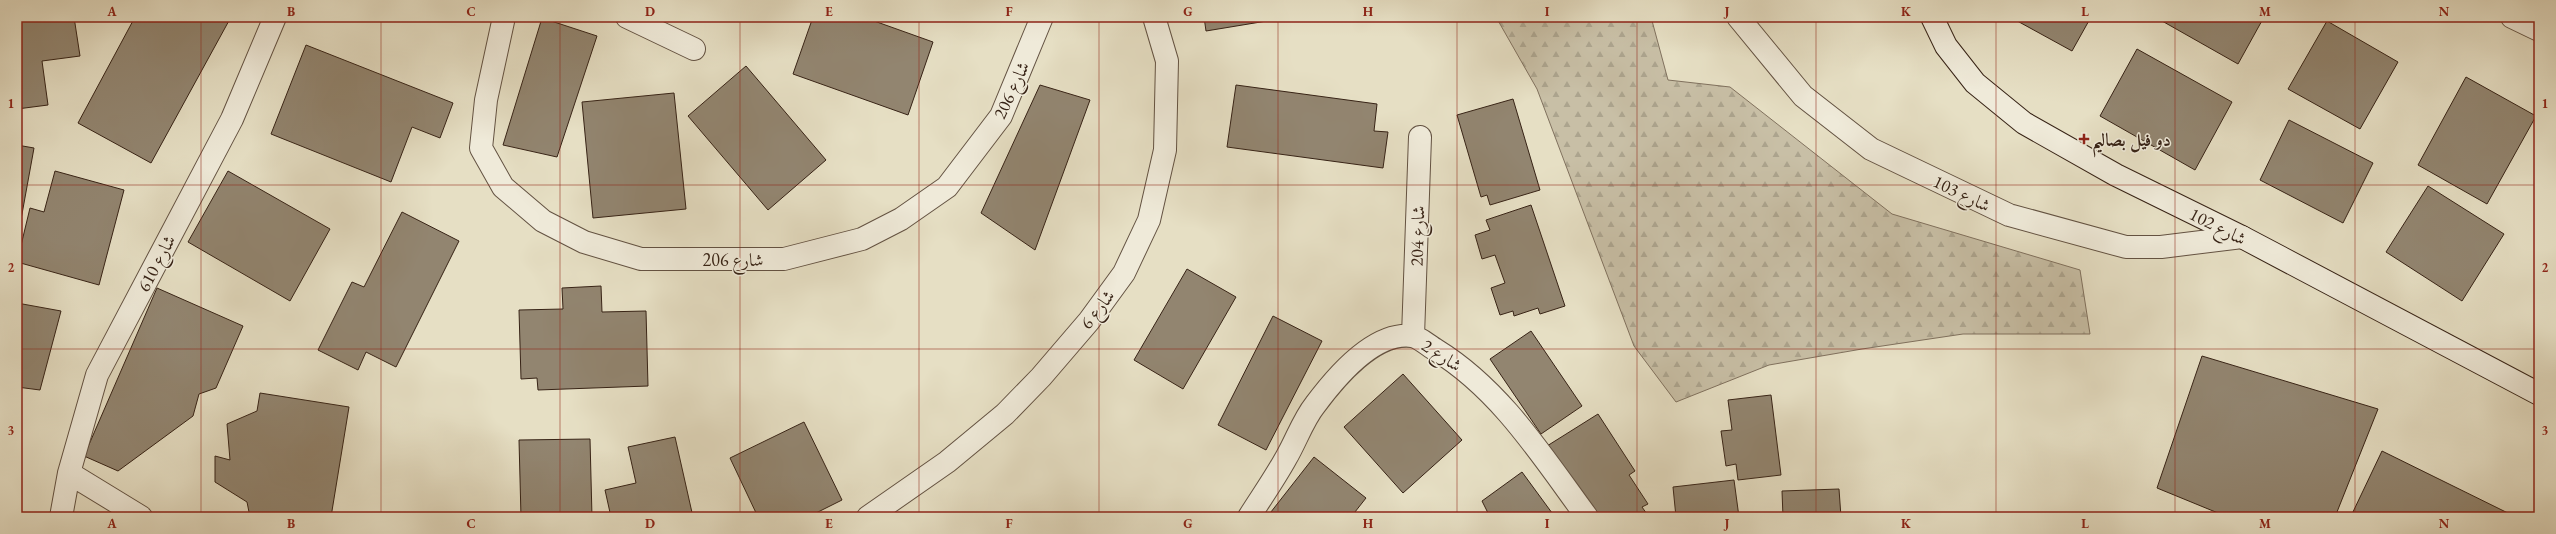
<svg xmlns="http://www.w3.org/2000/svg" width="2556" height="534" viewBox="0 0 2556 534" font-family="'EB Garamond',Amiri,serif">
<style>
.forest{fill:url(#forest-firs);stroke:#80715e}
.building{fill:#928570;stroke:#372316}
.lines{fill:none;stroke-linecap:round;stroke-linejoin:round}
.minor-casing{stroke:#635242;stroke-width:24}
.secondary-casing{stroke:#372316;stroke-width:24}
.minor{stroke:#efead9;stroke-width:22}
.secondary{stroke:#efead9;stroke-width:22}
.grid{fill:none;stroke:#8f2418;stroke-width:1;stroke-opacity:0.55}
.poi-dot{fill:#8f2418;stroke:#efead9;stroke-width:1.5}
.labels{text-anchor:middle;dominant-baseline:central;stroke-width:3;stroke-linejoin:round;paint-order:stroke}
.street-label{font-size:18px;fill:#372316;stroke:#efead9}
.poi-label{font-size:18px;font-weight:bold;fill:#372316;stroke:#efead9;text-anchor:start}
.neatline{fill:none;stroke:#8f2418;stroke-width:1.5}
.grid-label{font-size:13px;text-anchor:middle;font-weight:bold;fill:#8f2418}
</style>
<defs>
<pattern id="forest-firs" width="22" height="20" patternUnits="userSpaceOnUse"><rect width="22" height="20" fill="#c8bfa6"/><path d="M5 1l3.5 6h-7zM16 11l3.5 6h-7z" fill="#aca48e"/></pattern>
</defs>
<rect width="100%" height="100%" fill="#e6dfc4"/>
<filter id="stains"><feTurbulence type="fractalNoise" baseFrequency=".005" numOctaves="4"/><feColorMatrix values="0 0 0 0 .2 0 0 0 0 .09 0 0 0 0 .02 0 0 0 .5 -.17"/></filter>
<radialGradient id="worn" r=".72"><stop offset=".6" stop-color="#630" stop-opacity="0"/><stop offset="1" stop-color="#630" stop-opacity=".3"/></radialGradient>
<path class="forest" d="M1496,17H1651L1668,80L1730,87L1892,214L2080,270L2090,334H1963L1862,349L1769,365L1676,402L1634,346L1537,89Z"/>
<path class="building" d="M17,17H74L80,56L42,61L48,105L17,109Z
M135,17H231L151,163L78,123Z
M813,17H863L933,42L908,115L793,74Z
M1204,17H1291L1206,31Z
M2010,17H2091L2072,51Z
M2155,17H2264L2238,64Z
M542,18L597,36L557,157L503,145Z
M2327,21L2398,62L2360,129L2288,89Z
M306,45L453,103L440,138L412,127L391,182L271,134Z
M2137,49L2232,102L2195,170L2100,116Z
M746,66L826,160L768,210L688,116Z
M2466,77L2536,116L2487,204L2418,165Z
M1040,85L1090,100L1035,250L981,213Z
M1236,85L1377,104L1374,131L1388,132L1383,168L1227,147Z
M674,93L686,209L593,218L582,102Z
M1513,99L1540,190L1490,205L1487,195L1481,197L1457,115Z
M2289,120L2373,163L2343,223L2260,180Z
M17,145L34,148L18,236H17Z
M55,171L124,190L99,285L17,262L30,208L44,212Z
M228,171L330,229L290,301L188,242Z
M2428,186L2504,234L2462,301L2386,252Z
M1531,205L1565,306L1540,314L1538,308L1514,316L1513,311L1500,315L1491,288L1505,283L1495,255L1482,259L1475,235L1490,230L1486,220Z
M402,212L459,241L396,367L366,352L358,370L318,350L352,282L364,287Z
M1187,269L1236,297L1183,389L1134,360Z
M601,286L602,312L646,311L648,386L538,390L537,378L521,379L519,310L563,309L562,288Z
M157,288L243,326L216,388L199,394L193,416L118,471L84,456Z
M17,303L61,311L40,390L17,387Z
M1273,316L1322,341L1266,450L1218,425Z
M1531,331L1582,406L1541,434L1490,359Z
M2202,356L2378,409L2335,517H2212L2218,513L2157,488Z
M1403,374L1462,440L1403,493L1344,427Z
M260,393L349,407L331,517H250L247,502L215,482V456L230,460L227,424L257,411Z
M1771,395L1781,475L1738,480L1736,464L1726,466L1721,431L1732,430L1728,400Z
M1598,414L1635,471L1629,475L1648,504L1642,507L1649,517H1593L1547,446Z
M804,422L842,500L808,517H758L730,458Z
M675,437L693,517H611L605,490L636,483L628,447Z
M590,439L592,517H521L519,440Z
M2382,451L2516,517H2358L2352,514Z
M1314,457L1366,498L1351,517H1267Z
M1522,472L1555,517H1490L1482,501Z
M1734,480L1739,517H1676L1673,487Z
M1839,489L1841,517H1783L1782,491Z"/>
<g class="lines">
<g class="minor-casing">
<path id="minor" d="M504,17L486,100L481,148L503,187L543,221L584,242L641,259H784L862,239L901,219L947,187L1001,116L1042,17
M627,17L694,49
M1738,17L1803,96L1871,149L2009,215L2126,247H2161L2242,237
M2512,17L2539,30
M1413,336L1420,137
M69,473L141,517
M61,517L69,473L97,375L232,119L275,17
M868,517L947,462L1005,414L1041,377L1089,321L1124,273L1149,220L1165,150L1167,61L1154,17
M1249,517C1261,498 1275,478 1286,458C1296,441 1303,420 1315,405C1335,378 1374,331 1412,336C1419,337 1429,346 1436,350C1501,390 1542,456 1587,517"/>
</g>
<g class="secondary-casing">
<path id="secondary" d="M1932,17L1946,46L1975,83L2024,123L2116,175L2242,237L2539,394"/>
</g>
<use href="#minor" class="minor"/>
<use href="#secondary" class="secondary"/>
</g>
<path class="grid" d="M201,17V517M381,17V517M560,17V517M740,17V517M919,17V517M1099,17V517M1278,17V517M1457,17V517M1637,17V517M1816,17V517M1996,17V517M2175,17V517M2355,17V517M17,185H2539M17,349H2539"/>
<path class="poi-dot" d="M2082 133h4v4h4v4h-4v4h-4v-4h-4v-4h4z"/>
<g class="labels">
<g class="street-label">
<text transform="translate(1011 90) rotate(-65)">شارع 206</text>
<text transform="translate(1962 193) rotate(26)">شارع 103</text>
<text transform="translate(2218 226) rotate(27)">شارع 102</text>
<text transform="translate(1417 236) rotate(-88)">شارع 204</text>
<text x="733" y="259">شارع 206</text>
<text transform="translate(156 263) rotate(-62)">شارع 610</text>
<text transform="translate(1097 309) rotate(-52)">شارع 6</text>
<text transform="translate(1442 355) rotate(33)">شارع 2</text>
</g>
<g class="poi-label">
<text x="2092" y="139">دو فيل بصاليم</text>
</g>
</g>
<rect width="2556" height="534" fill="none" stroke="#e6dfc4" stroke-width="44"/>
<rect x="22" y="22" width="2512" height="490" class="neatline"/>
<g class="grid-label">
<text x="112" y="16">A</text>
<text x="291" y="16">B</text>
<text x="471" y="16">C</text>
<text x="650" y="16">D</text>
<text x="829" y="16">E</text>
<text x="1009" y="16">F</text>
<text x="1188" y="16">G</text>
<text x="1368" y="16">H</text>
<text x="1547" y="16">I</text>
<text x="1727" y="16">J</text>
<text x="1906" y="16">K</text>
<text x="2085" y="16">L</text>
<text x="2265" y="16">M</text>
<text x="2444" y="16">N</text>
<text x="11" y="108">1</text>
<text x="2545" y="108">1</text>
<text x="11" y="272">2</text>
<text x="2545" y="272">2</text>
<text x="11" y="435">3</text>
<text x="2545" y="435">3</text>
<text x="112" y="528">A</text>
<text x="291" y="528">B</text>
<text x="471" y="528">C</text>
<text x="650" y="528">D</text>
<text x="829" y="528">E</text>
<text x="1009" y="528">F</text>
<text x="1188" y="528">G</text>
<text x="1368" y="528">H</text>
<text x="1547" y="528">I</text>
<text x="1727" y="528">J</text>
<text x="1906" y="528">K</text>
<text x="2085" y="528">L</text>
<text x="2265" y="528">M</text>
<text x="2444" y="528">N</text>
</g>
<rect width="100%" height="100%" filter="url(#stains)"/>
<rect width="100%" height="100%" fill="url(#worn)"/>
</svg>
